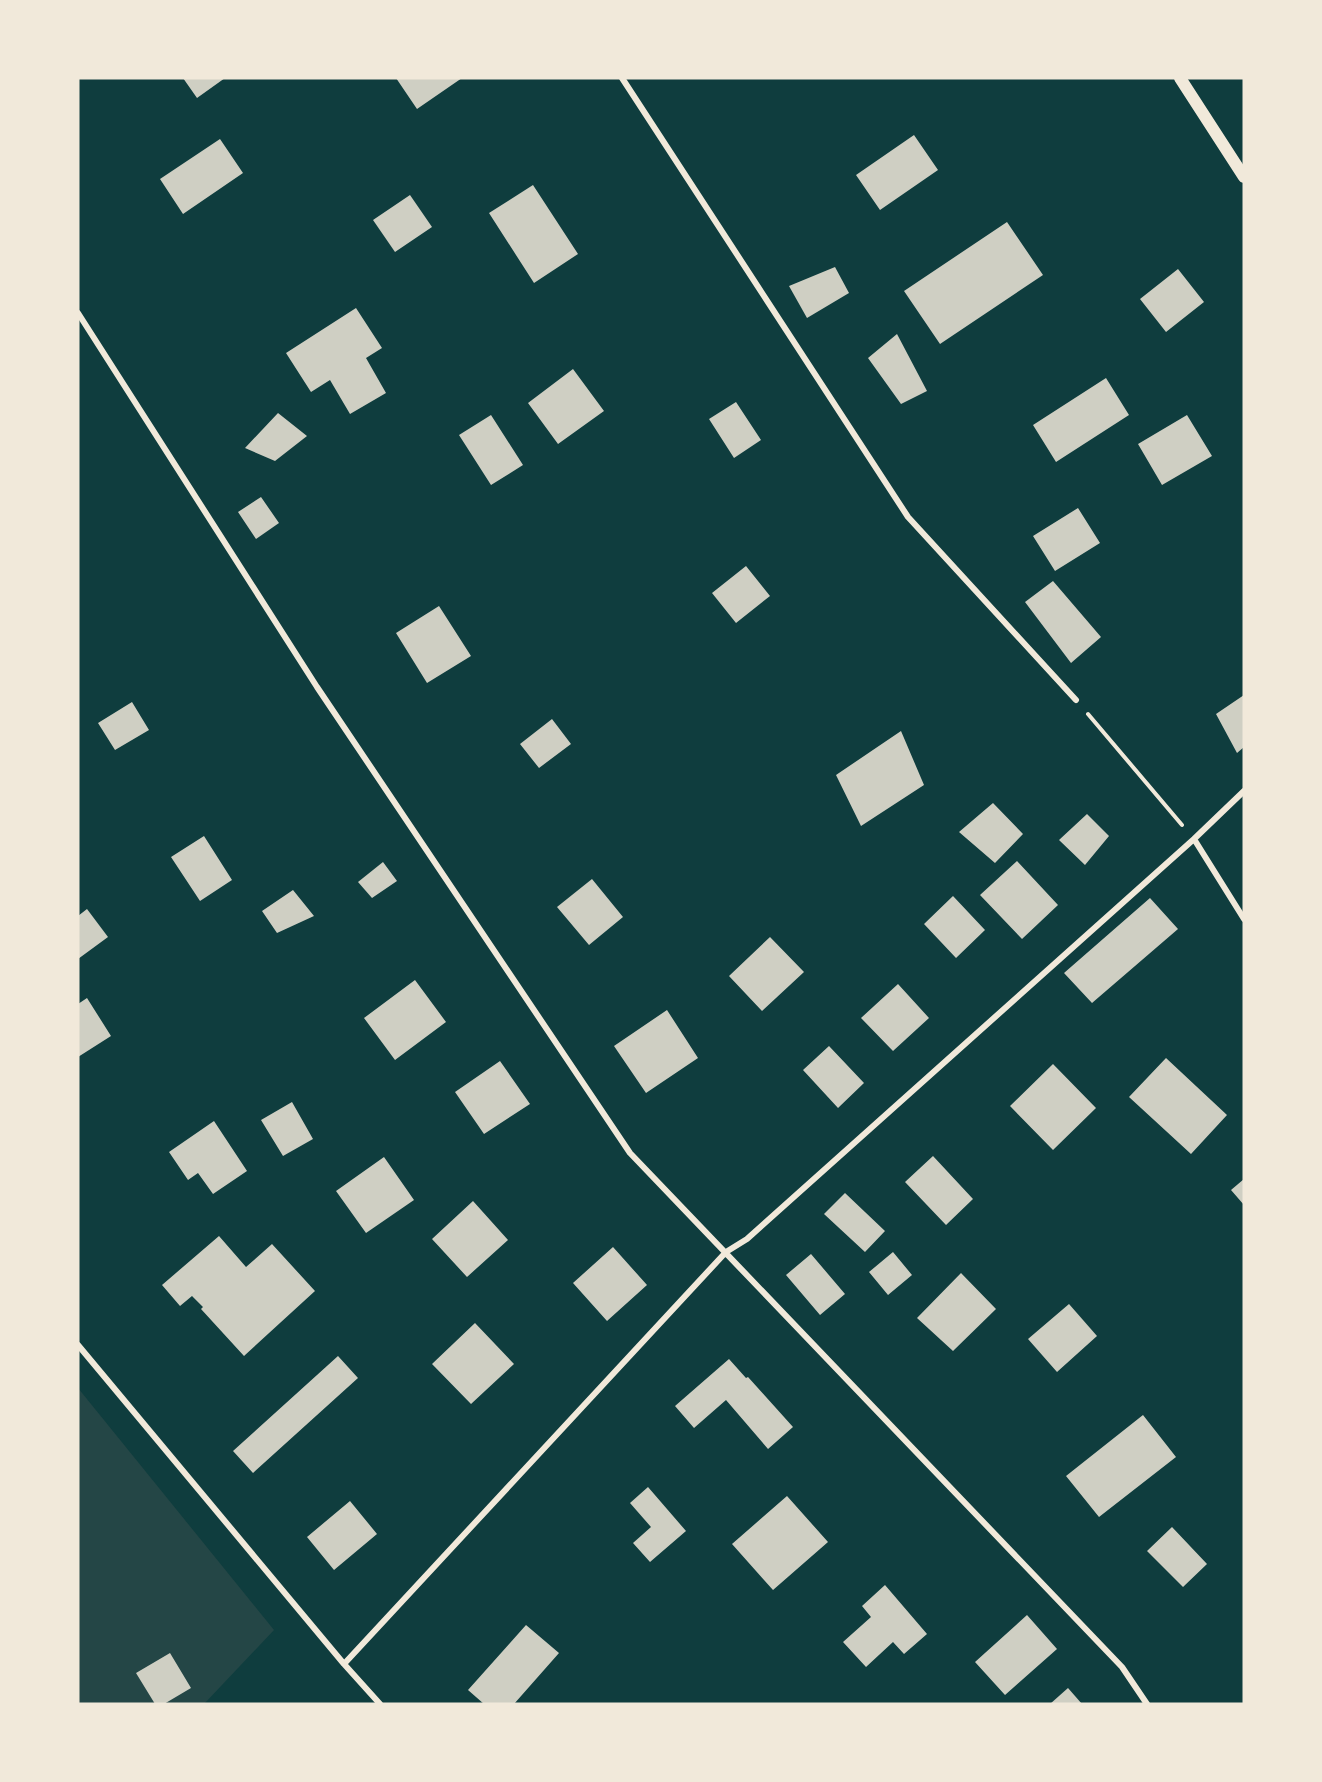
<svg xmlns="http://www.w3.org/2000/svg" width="1322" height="1782" viewBox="0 0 1322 1782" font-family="'Times New Roman',serif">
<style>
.green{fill:#244646}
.building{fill:#cfcfc3}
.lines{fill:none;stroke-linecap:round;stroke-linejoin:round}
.path{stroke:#f1e9da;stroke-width:4}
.minor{stroke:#f1e9da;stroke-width:6}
.secondary{stroke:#f1e9da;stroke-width:12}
</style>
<rect width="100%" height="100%" fill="#0f3d3e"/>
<path class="green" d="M78,1388L274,1630L204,1704H78Z"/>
<path class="building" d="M183,78H225L197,98Z
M396,78H462L417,109Z
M914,135L938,170L880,210L856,175Z
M220,139L243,173L183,214L160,179Z
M533,185L578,254L534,283L489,213Z
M410,195L432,227L395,252L373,220Z
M1007,222L1043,275L940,344L904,291Z
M835,267L849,293L807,318L789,286Z
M1178,269L1204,302L1166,332L1140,299Z
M356,308L382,348L366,358L386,393L350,414L330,380L311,392L286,353Z
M897,334L927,391L901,404L868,358Z
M573,369L604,411L558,444L528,403Z
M1106,378L1129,415L1056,462L1033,425Z
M736,402L761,440L734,458L709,419Z
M278,413L307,436L275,461L245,448Z
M491,415L523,465L491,485L459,435Z
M1187,415L1212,456L1162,485L1138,444Z
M261,497L279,523L256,539L238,512Z
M1078,508L1100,543L1055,571L1033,536Z
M746,566L770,596L736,623L712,593Z
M1053,581L1101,637L1071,663L1025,602Z
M439,606L471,656L427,683L396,633Z
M1244,695V747L1237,753L1216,714Z
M132,702L149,730L115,750L98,723Z
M552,719L571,744L539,768L520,744Z
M901,731L924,785L861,826L836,775Z
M993,803L1023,834L995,863L959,832Z
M1087,814L1109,836L1085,865L1059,840Z
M204,836L232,880L200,901L171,857Z
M1017,861L1058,905L1022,939L980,895Z
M383,862L397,881L372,898L358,882Z
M592,879L623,917L589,945L557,907Z
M293,890L314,916L277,933L262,911Z
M953,896L985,930L956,958L924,924Z
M1150,898L1178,929L1092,1003L1064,973Z
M87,909L108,937L78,959V916Z
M770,937L804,972L762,1011L729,976Z
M415,980L446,1022L395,1060L364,1018Z
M898,984L929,1018L893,1051L861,1018Z
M87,998L111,1036L78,1057V1004Z
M667,1010L698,1058L646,1093L614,1046Z
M829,1046L864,1083L838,1108L803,1070Z
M1166,1058L1227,1115L1191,1154L1129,1097Z
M500,1061L530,1104L484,1134L455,1092Z
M1053,1064L1096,1108L1053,1150L1010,1106Z
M292,1102L313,1139L283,1156L261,1120Z
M214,1121L247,1171L213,1194L198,1173L188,1180L169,1152Z
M933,1156L973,1199L946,1225L905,1182Z
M384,1157L414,1200L366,1233L336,1191Z
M1244,1179V1205L1231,1190Z
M845,1193L885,1231L865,1252L824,1214Z
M473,1201L508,1240L467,1277L432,1239Z
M219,1236L246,1267L272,1244L315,1291L244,1356L201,1309L203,1307L192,1296L180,1306L162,1285Z
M613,1247L647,1285L607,1321L573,1283Z
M893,1252L912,1275L888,1295L869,1272Z
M811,1254L845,1294L820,1315L786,1275Z
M961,1273L996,1309L953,1351L917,1318Z
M1069,1304L1097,1336L1057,1372L1028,1339Z
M475,1323L514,1364L471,1404L432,1364Z
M338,1356L358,1378L253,1473L233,1451Z
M729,1359L746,1378L748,1377L793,1427L768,1449L726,1400L694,1428L675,1406Z
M1143,1415L1176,1457L1099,1517L1066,1476Z
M648,1487L686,1531L650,1562L633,1543L651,1527L630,1503Z
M787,1496L828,1542L773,1590L732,1544Z
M350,1501L377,1534L334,1570L307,1537Z
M1172,1527L1207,1564L1183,1587L1147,1551Z
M885,1585L927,1634L904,1654L893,1642L866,1667L843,1642L871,1617L862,1606Z
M1027,1615L1057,1649L1005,1695L975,1662Z
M526,1625L559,1653L514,1704H484L468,1690Z
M170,1653L191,1688L164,1704H155L136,1673Z
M1068,1688L1082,1704H1050Z"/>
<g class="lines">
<path class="path" d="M1088,714L1182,825"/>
<path class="minor" d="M622,78L908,517L1076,700
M78,313L317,687L630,1153L1122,1667L1147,1704
M1194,839L1244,919
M78,1345L344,1664L380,1704
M344,1664L726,1252L747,1239L1194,839L1244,791"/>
<path class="secondary" d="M1180,78L1244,177"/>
</g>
<rect width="1322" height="1782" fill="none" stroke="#f1e9da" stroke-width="159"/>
</svg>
